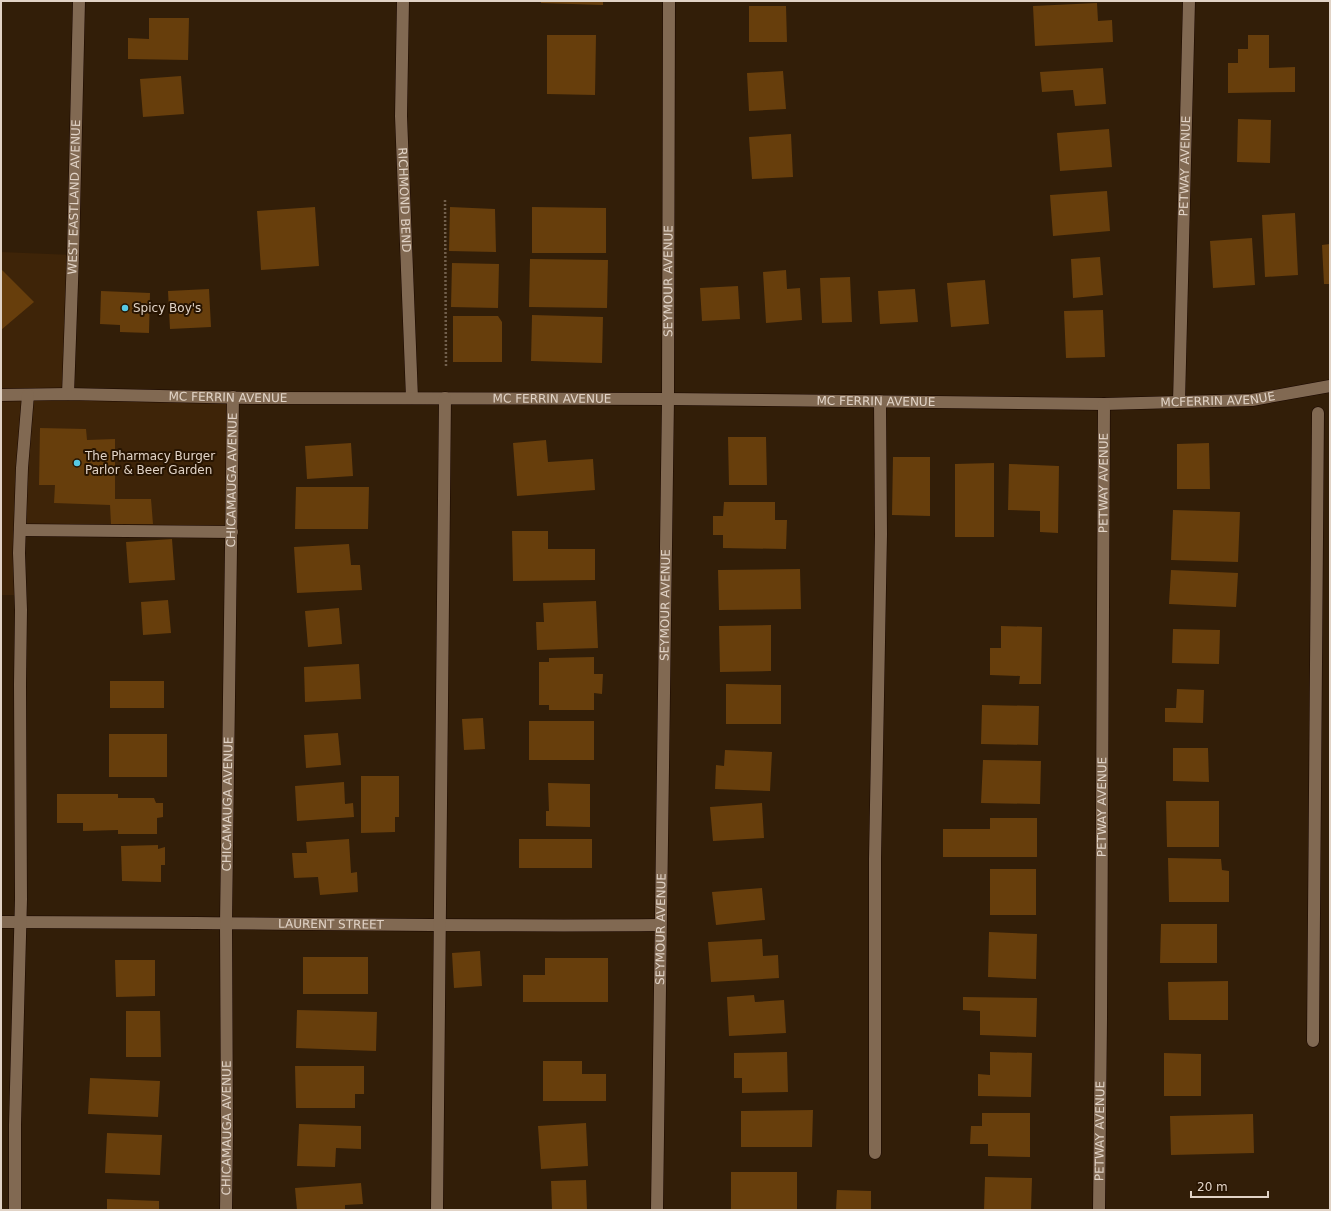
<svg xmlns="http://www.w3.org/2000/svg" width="1331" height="1211" viewBox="0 0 1331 1211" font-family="'DejaVu Sans',sans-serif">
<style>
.built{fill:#3e2408}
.building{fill:#673e0c}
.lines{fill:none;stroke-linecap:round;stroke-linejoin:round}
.minor-casing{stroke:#190700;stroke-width:13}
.path{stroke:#715f4c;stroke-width:2.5;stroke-dasharray:2 2;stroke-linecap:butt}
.minor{stroke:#816952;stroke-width:12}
.poi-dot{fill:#57c9e3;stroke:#271401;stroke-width:1.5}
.labels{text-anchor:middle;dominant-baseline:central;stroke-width:4;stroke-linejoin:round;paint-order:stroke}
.street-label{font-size:12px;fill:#e1d3c6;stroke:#271401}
.poi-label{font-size:12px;fill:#e1d3c6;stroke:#271401;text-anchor:start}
</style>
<rect width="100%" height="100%" fill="#321e08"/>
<path class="built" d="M1,252L73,255L68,394L233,397L232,532L20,530L21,595H1Z"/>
<path class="building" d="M541,1H603V5L541,3Z
M1097,3L1098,21L1112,20L1113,42L1035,46L1033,6Z
M749,6H786L787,42H749Z
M149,18H189L188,60L128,59V38L149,39Z
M547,35H596L595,95L547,94Z
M1248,35H1269V68L1295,67V92L1228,93V63H1238V49H1248Z
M1103,68L1106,104L1075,106L1073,90L1042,92L1040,72Z
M783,71L786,109L749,111L747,73Z
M181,76L184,114L143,117L140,79Z
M1238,119L1271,120L1270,163L1237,162Z
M1109,129L1112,167L1060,171L1057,133Z
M791,134L793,177L752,179L749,137Z
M1107,191L1110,231L1053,236L1050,195Z
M315,207L319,266L261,270L257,211Z
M450,207L495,209L496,252L449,251Z
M532,207L606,208V253H532Z
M1295,213L1298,275L1265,277L1262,215Z
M1252,238L1255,285L1213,288L1210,241Z
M1330,244V284H1324L1322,245Z
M1100,257L1103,295L1073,298L1071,259Z
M530,259L608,260L607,308L529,307Z
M452,263L499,264L498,308L451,307Z
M1,269L34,302L1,330Z
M786,270L787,289L800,288L802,320L766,323L763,272Z
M850,277L852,322L822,323L820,278Z
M985,280L989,324L951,327L947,283Z
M738,286L740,319L702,321L700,288Z
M209,289L211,327L170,329L168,291Z
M915,289L918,322L880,324L878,291Z
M101,291L150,293L149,333L120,332V325L100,324Z
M1103,310L1105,357L1066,358L1064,311Z
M532,315L603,317L602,363L531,361Z
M453,316H498L502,322V362H453Z
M40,428L86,429L87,440L115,439V499H151L153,524H111L110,505L54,503L55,485H39Z
M728,437H766L767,485H729Z
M546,440L548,462L593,459L595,490L517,496L513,443Z
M351,443L353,476L307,479L305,446Z
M1209,443L1210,489H1177V444Z
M893,457H930V516L892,515Z
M994,463V537H955V464Z
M1009,464L1059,466L1058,533L1040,532V511L1008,510Z
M296,487H369L368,529H295Z
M724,502H775V520H787L786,549L723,548V535H713V516H723Z
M1173,510L1240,512L1238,562L1171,560Z
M512,531H548V549H595V580L513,581Z
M172,539L175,580L129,583L126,542Z
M349,544L351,565H360L362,590L297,593L294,547Z
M800,569L801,609L719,610L718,570Z
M1171,570L1238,573L1236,607L1169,604Z
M168,600L171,633L143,635L141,602Z
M596,601L598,648L537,650L536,622H544L543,603Z
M339,608L342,644L308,647L305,611Z
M771,625V671L720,672L719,626Z
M1001,626L1042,627L1041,684H1019L1020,676L990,675V648H1001Z
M1173,629L1220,630L1219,664L1172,663Z
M594,657V674H603L602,694L594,693V710H549V705H539V662H549V658Z
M359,664L361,699L305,702L304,667Z
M110,681H164V708H110Z
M726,684L781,685V724H726Z
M1177,689L1204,690L1203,723L1165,722V708H1176Z
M982,705L1039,706L1038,745L981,744Z
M483,718L485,749L464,750L462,719Z
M529,721H594V760H529Z
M338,733L341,765L306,768L304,735Z
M109,734H167V777H109Z
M1173,748H1208L1209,782L1173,781Z
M725,750L772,752L770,791L715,789L716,765L724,766Z
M983,760L1041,761L1040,804L981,803Z
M361,776H399V817H395V832L361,833Z
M344,782L345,804L353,803L354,817L297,821L295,786Z
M548,783L590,784V827L546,826V811H549Z
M57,794H118V798H154L156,803H163V817L157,818V834H118V830L83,831V823H57Z
M1166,801H1219V847H1167Z
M762,803L764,838L713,841L710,807Z
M990,818H1037V857H943V829H990Z
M349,839L351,873L357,872L358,892L320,895L318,877L294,878L292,853H307L306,842Z
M519,839H592V868H519Z
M158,845V849L165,847V865H161V882L122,881L121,846Z
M1168,858L1221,859L1222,870L1229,871V902H1169Z
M990,869H1036V915H990Z
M762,888L765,920L716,925L712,892Z
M1161,924H1217V963H1160Z
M989,932L1037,934L1036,979L988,977Z
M762,939L763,956L778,955L779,978L711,982L708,942Z
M480,951L482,986L454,988L452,953Z
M303,957H368V994H303Z
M545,958H608V1002H523V975H545Z
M115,960H155V996L116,997Z
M1228,981V1020H1169L1168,982Z
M754,995L755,1002L784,1000L786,1033L729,1036L727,997Z
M963,997L1037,998L1036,1037L980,1035V1011L963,1010Z
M297,1010L377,1012L376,1051L296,1048Z
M126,1011H160L161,1057H126Z
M787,1052L788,1092L742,1093V1078H734V1053Z
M990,1052L1032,1053L1031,1097L978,1096V1074L990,1075Z
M1164,1053L1201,1054V1096H1164Z
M543,1061H582V1074H606V1101H543Z
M295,1066H364V1094H355V1108H296Z
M90,1078L160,1081L158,1117L88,1114Z
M813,1110L812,1147H741V1111Z
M982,1113H1030V1157L988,1156V1144H970L971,1126H982Z
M1253,1114L1254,1153L1171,1155L1170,1116Z
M586,1123L588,1166L541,1169L538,1126Z
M299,1124L361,1126V1149L336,1148L335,1167L297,1166Z
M107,1133L162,1135L160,1175L105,1173Z
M731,1172H797V1210H731Z
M985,1177L1032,1178L1031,1210H984Z
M586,1180L587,1210H552L551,1181Z
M361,1183L363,1204L345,1205V1210H297L295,1188Z
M837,1190L871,1191V1210H836Z
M107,1199L159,1201V1210H107Z"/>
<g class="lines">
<g class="minor-casing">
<g id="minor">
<path id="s1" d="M403,1L401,116L412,398"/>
<path id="s2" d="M68,394L73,255L79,1"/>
<path id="s3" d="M1,395L68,394L251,398L668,399L1104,404L1252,400L1330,386"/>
<path id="s4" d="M1179,402L1189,1"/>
<path d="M20,530L232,532"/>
<path id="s5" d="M1,922C221,922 441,927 660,925"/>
<path d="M1313,1041L1318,413"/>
<path d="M875,1153V859L881,534L880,401"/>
<path d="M15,1210V1125L21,899L20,684L21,610L19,553L22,468L28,395"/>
<path id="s6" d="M226,1210L227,1133L226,923L233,397"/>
<path d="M437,1210L445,398"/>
<path id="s7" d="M657,1210L668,399L669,1"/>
<path id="s8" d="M1099,1210L1101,1020L1104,404"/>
</g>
</g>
<path class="path" d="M445,200L446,366"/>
<use href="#minor" class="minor"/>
</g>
<g class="poi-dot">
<circle cx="125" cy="308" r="4"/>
<circle cx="77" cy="463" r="4"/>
</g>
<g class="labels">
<g class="street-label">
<text stroke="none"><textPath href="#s4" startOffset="236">PETWAY AVENUE</textPath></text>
<text stroke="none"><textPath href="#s2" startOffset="197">WEST EASTLAND AVENUE</textPath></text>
<text stroke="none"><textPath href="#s1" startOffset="199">RICHMOND BEND</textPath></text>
<text stroke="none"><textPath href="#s7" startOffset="929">SEYMOUR AVENUE</textPath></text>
<text stroke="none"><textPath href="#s3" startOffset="227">MC FERRIN AVENUE</textPath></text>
<text stroke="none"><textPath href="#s3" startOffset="551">MC FERRIN AVENUE</textPath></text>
<text stroke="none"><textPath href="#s3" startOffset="1217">MCFERRIN AVENUE</textPath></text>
<text stroke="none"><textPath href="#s3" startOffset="875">MC FERRIN AVENUE</textPath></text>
<text stroke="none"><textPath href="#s6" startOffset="730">CHICAMAUGA AVENUE</textPath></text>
<text stroke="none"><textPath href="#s8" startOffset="727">PETWAY AVENUE</textPath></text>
<text stroke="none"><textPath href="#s7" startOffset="605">SEYMOUR AVENUE</textPath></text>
<text stroke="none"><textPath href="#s6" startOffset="406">CHICAMAUGA AVENUE</textPath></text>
<text stroke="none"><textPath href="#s8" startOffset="403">PETWAY AVENUE</textPath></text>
<text stroke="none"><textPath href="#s5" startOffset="330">LAURENT STREET</textPath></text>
<text stroke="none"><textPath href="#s7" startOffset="281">SEYMOUR AVENUE</textPath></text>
<text stroke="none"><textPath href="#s6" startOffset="82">CHICAMAUGA AVENUE</textPath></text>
<text stroke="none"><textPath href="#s8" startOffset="79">PETWAY AVENUE</textPath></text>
</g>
<g class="poi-label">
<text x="133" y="308">Spicy Boy's</text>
<text x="85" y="456">The Pharmacy Burger<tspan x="85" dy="14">Parlor &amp; Beer Garden</tspan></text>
</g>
</g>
<rect width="1331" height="1211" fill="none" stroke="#e1d3c6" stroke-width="4"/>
<path d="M1191 1191v6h77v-6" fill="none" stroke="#e1d3c6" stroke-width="2"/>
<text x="1197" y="1191" font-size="12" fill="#e1d3c6" stroke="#271401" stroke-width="3" paint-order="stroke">20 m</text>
</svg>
